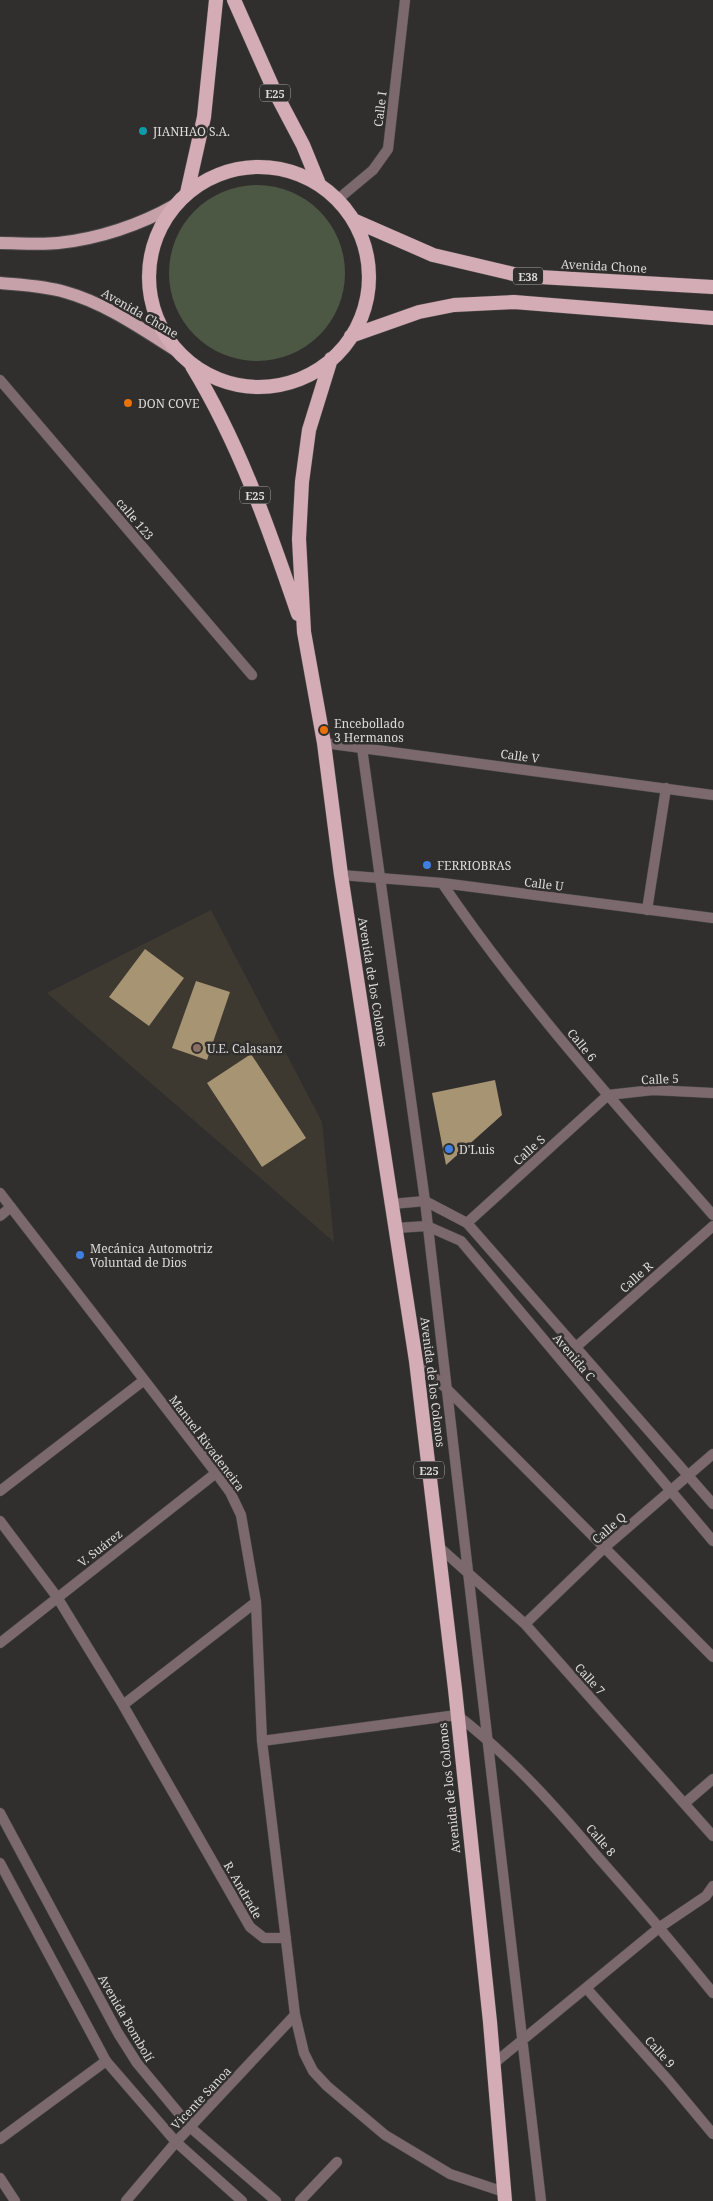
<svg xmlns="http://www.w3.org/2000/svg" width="713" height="2201" viewBox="0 0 713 2201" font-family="'Noto Serif',serif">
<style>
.built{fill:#3d3931}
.green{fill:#4c5843}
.building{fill:#a69472}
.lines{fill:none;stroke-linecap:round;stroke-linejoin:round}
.minor-casing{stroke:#4c4b49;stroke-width:11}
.tertiary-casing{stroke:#4c4b49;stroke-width:11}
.primary-casing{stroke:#4c4b49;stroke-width:14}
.trunk-casing{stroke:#4c4b49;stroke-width:15}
.minor{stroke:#7b696d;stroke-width:10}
.tertiary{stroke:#7b696d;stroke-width:10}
.primary{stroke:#c6a1aa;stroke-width:12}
.trunk{stroke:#d4acb6;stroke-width:14}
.culture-dot{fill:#0f9aa8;stroke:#302f2d;stroke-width:2}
.food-dot{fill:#e8710a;stroke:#302f2d;stroke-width:2}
.shop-dot{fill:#3f7fe0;stroke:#302f2d;stroke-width:2}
.education-dot{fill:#8d6e63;stroke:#302f2d;stroke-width:2}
.labels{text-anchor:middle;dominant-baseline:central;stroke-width:5;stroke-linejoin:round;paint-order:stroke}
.shield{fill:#302f2d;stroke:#a8a7a6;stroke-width:1}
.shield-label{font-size:11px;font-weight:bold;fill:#dcdbda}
.street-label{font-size:12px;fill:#dcdbda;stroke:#302f2d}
.poi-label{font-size:12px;fill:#dcdbda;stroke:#302f2d;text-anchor:start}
</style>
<rect width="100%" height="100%" fill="#302f2d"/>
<path class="built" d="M211,910L322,1122L334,1242L47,993Z"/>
<path class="green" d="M169 273a88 88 0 1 1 176 0a88 88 0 1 1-176 0Z"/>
<path class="building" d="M145,949L184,978L149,1026L109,997Z
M196,981L230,992L207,1060L172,1048Z
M251,1054L306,1138L262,1167L207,1083Z
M495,1080L502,1115L446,1165L432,1093Z"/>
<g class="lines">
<g class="minor-casing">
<path id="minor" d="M337,200L373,170L388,149L405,0
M0,380L252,675
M324,743L713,795
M362,748L425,1201L541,2201
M341,875L442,883L713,918
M442,883C522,1001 619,1108 713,1215
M647,910L666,788
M0,1193L216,1473L230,1492L241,1515L256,1602L262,1741L295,2015L304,2053L313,2071L327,2086L385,2135L450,2174L504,2192
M0,1216L11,1207
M467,1223L608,1095L653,1090L713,1093
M576,1347L713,1226
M416,1361L447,1389L713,1657
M0,1491L143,1381
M0,1521L57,1597L123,1705L250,1927L264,1938H286
M439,1547L525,1624L713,1836
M525,1624L604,1548L713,1454
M0,1643L216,1473
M123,1705L256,1602
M262,1741L457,1715C510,1756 554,1805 597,1856C637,1901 675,1946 713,1993
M685,1803L713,1779
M587,1989L668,2080L713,2134
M492,2065L660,1927L706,1896L713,1886
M0,2139L106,2061
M0,2178L15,2201
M126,2201L176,2142L295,2015
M300,2201L337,2162"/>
</g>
<g class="tertiary-casing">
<path id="tertiary" d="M392,1204L425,1201L467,1223L713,1504
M396,1228L427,1226L461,1241L713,1541
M0,1813L118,2033L137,2063L191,2128L276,2201
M0,1863L106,2061L176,2142L242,2201"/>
</g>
<g class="primary-casing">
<path id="primary" d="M0,243C19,243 39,245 58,243C98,239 140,225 175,205
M0,283C21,285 45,286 65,292C105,303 142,329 177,351"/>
</g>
<g class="trunk-casing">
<path id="trunk" d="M234,0L274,90L303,145L319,184
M149 277a110 110 0 1 1 220 0a110 110 0 1 1-220 0Z
M187,193L204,117L216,0
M353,220L433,255L522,276L713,287
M351,336L419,312L454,305L514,302L713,318
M331,359L309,430L302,482L299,539L304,632L324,743L341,875L416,1361L455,1689L490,2022L505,2201
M192,366C239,443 269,529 298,614"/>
</g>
<use href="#minor" class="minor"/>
<use href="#tertiary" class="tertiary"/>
<use href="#primary" class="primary"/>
<use href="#trunk" class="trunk"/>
</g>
<circle class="culture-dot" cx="143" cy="131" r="5"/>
<g class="food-dot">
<circle cx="128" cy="403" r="5"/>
<circle cx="324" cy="730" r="5"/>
</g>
<g class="shop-dot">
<circle cx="427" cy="865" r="5"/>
<circle cx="449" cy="1149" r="5"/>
<circle cx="80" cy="1255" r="5"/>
</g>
<circle class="education-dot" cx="197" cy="1048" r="5"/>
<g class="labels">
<g class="shield">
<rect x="260" y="84.5" width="30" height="17" rx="4"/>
<rect x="513" y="267.5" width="30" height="17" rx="4"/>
<rect x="240" y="486.5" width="30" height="17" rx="4"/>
<rect x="414" y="1461.5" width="30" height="17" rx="4"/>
</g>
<g class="shield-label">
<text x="275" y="93">E25</text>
<text x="528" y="276">E38</text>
<text x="255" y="495">E25</text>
<text x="429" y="1470">E25</text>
</g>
<g class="street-label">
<text transform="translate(380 109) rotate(-83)">Calle I</text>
<text transform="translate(604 266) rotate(3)">Avenida Chone</text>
<text transform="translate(140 313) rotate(30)">Avenida Chone</text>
<text transform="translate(135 519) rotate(50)">calle 123</text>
<text transform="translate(520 756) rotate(8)">Calle V</text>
<text transform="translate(544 884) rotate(7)">Calle U</text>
<text transform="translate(373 982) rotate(81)">Avenida de los Colonos</text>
<text transform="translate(582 1045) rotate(51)">Calle 6</text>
<text transform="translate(660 1079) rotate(-2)">Calle 5</text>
<text transform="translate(529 1150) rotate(-42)">Calle S</text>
<text transform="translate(636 1277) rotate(-42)">Calle R</text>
<text transform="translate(574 1357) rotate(50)">Avenida C</text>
<text transform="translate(433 1382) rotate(83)">Avenida de los Colonos</text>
<text transform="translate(207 1443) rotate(53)">Manuel Rivadeneira</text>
<text transform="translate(609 1528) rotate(-41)">Calle Q</text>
<text transform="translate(100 1548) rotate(-38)">V. Suárez</text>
<text transform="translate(590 1679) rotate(48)">Calle 7</text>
<text transform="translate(449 1788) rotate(-96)">Avenida de los Colonos</text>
<text transform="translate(601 1840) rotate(49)">Calle 8</text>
<text transform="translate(243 1890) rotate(60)">R. Andrade</text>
<text transform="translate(126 2018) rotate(60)">Avenida Bombolí</text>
<text transform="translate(660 2052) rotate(48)">Calle 9</text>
<text transform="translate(201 2098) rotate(-47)">Vicente Sanoa</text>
</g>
<g class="poi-label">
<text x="153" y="131">JIANHAO S.A.</text>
<text x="138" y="403">DON COVE</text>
<text x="334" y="723">Encebollado<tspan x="334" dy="14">3 Hermanos</tspan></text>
<text x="437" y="865">FERRIOBRAS</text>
<text x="207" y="1048">U.E. Calasanz</text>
<text x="459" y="1149">D'Luis</text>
<text x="90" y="1248">Mecánica Automotriz<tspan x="90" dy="14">Voluntad de Dios</tspan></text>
</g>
</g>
</svg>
